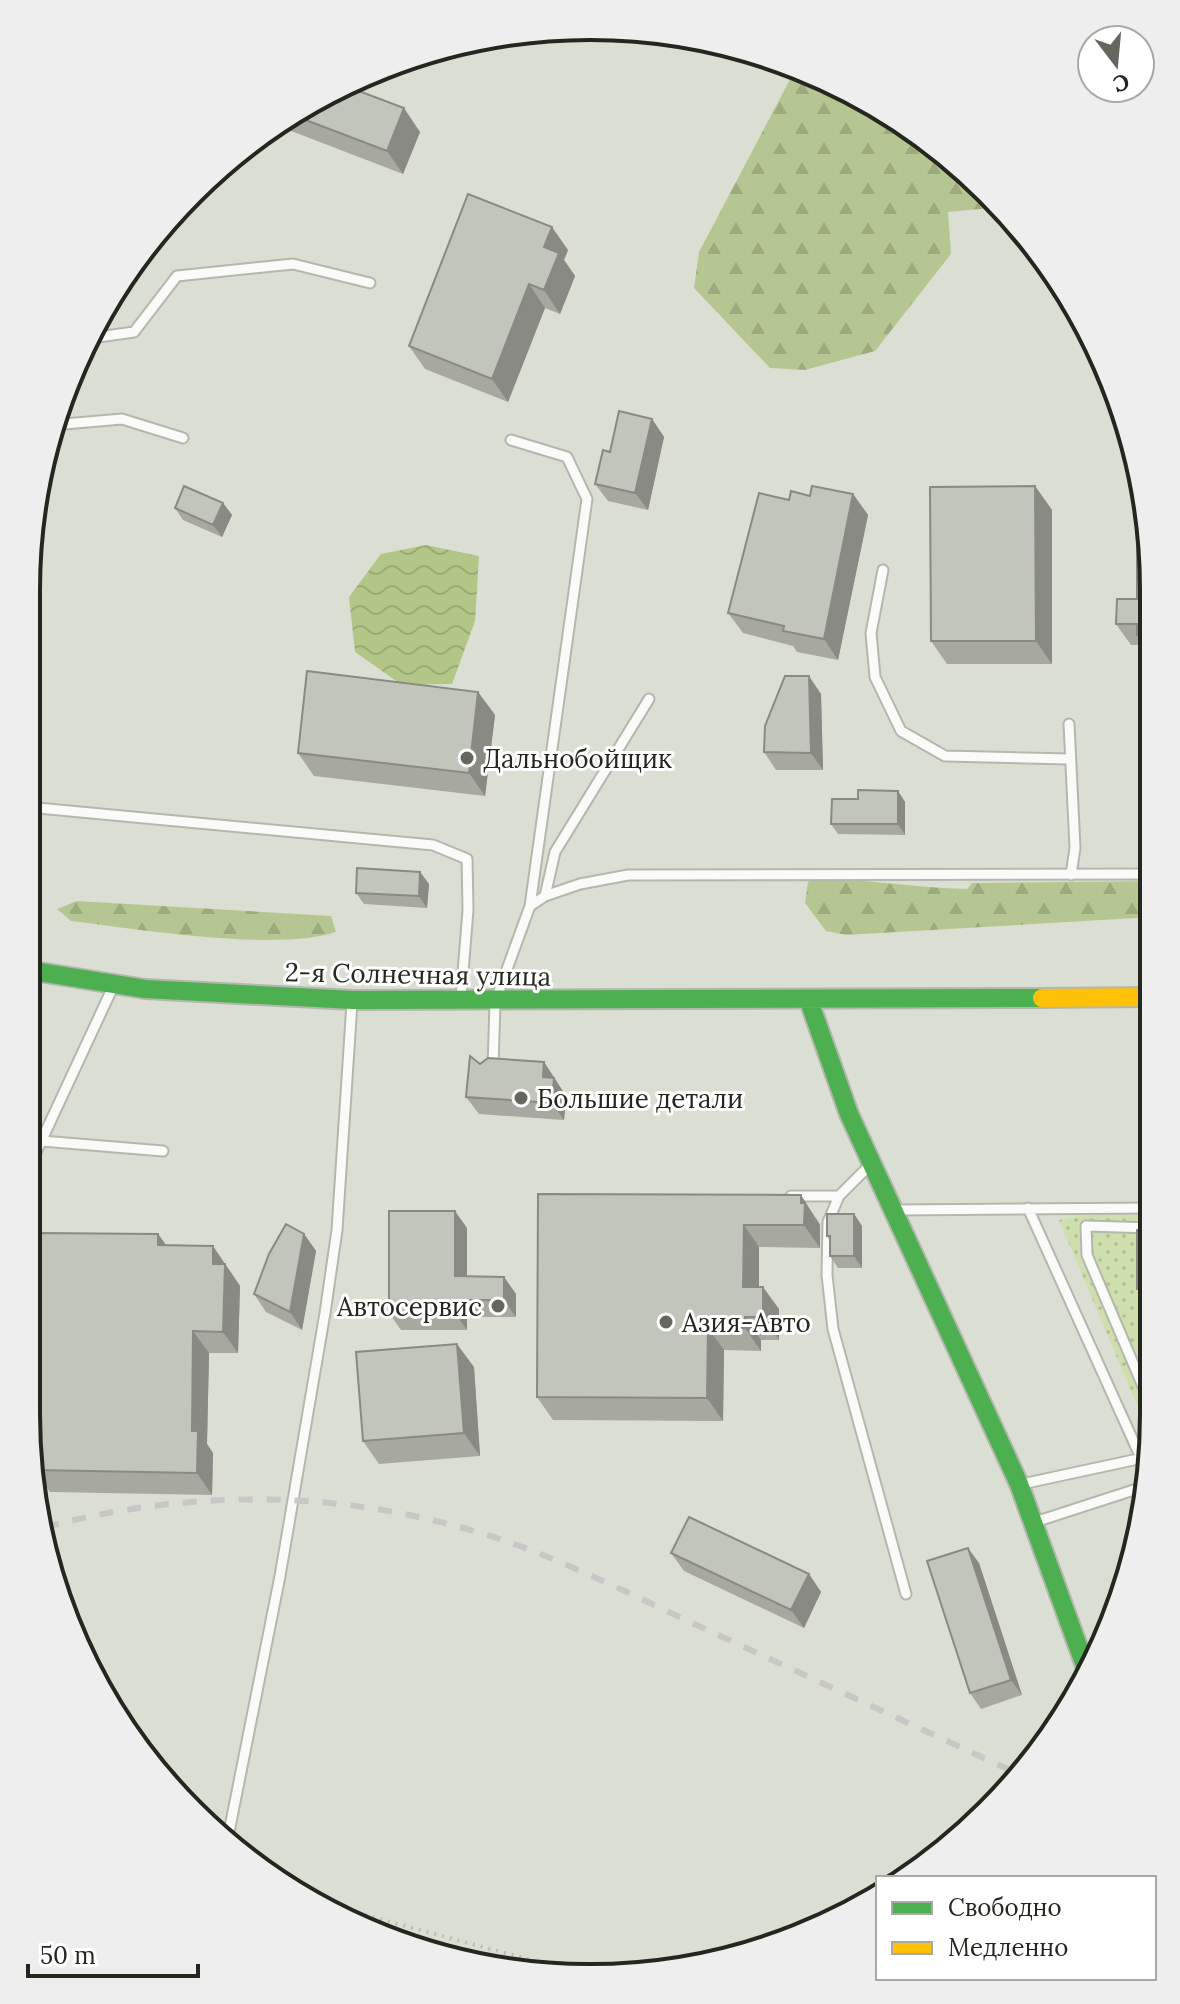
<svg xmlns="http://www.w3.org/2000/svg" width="1180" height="2004" viewBox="0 0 1180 2004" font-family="Lora,serif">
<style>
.grass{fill:url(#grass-dots)}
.forest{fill:url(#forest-firs)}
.water{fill:url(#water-waves)}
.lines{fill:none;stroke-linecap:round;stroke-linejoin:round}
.lane-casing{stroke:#b4b7ae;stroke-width:13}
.fast-casing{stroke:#b4b7ae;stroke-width:22}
.slow-casing{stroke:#b4b7ae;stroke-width:22}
.path{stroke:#bbbeb8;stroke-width:4;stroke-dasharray:2 6;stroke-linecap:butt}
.lane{stroke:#fafaf8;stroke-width:9}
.fast{stroke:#4caf50;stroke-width:18}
.slow{stroke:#ffc107;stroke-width:18}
.rail{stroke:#c7c7c5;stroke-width:6;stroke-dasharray:14 14;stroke-linecap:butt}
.wall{fill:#a7a9a1}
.shaded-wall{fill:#888a83}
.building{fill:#c2c5bb;stroke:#888a83;stroke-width:2}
.poi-dot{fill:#64675d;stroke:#fff;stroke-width:3}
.labels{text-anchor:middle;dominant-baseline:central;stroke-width:6;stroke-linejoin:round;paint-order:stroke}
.poi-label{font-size:26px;fill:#24271e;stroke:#fff;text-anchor:start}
.street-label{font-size:26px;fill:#24271e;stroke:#fff}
.rim{fill:none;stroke:#24271e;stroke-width:4}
</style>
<defs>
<pattern id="grass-dots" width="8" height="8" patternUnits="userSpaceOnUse" patternTransform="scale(2)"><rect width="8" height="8" fill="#cedead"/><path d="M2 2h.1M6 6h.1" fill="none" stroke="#b1be94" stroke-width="1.8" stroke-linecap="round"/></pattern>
<pattern id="forest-firs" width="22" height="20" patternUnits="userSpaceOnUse" patternTransform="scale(2)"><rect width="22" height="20" fill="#b6c693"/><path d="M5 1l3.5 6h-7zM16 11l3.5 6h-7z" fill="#9caa7e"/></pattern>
<pattern id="water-waves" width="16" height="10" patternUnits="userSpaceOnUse" patternTransform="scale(2)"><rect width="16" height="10" fill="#b2c687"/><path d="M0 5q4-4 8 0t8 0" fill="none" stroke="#99aa74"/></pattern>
</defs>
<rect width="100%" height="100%" fill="#dbdfd3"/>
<path class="grass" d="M1087,1214L1153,1215V1443L1059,1220Z"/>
<path class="forest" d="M797,66L904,121L1001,207L948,212L951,254L875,351L805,370L770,368L694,288L699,252Z
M815,878C866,879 915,888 967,889L972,883L1153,881V917L846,935L826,931L805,903L808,882Z
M77,901L331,916L336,932C275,952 138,929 71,921L57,909Z"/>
<path class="water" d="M426,545L479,556L475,621L452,684L402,685L355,652L349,597L381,554Z"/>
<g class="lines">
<g class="lane-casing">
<path id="lane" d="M91,338L134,332L177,276L293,264L370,283
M53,425L122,419L183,438
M511,440L567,457L587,499L530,906
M883,570L871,633L875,677L901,731L945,756L1069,759
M1069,724L1075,848L1071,875
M27,807L433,845L467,859L468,910L461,997
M545,896L555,852L649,699
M493,1068L495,1002L530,906L545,896L580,884L628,875L1153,874
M42,1141L163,1151
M869,1166L839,1196L828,1222L827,1275L833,1329L906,1594
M26,1174L112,989
M791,1196H839
M1028,1208L1141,1458
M897,1210L1153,1208
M1153,1228L1086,1226L1087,1255L1153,1410
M1022,1484L1152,1456
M1035,1522L1146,1486
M227,1842L280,1576L325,1313L337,1230L352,1003"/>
</g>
<g class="fast-casing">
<path id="fast" d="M27,970L145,989L353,1000L1042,998
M809,1001L849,1114L1019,1484L1087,1671"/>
</g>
<g class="slow-casing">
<path id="slow" d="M1042,998L1153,997"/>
</g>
<path class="path" d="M239,1847L335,1907L594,1977"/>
<use href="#lane" class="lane"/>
<use href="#fast" class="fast"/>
<use href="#slow" class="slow"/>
<path class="rail" d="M45,1527C183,1491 324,1489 463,1528C550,1551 632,1596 714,1633C815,1680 915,1726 1016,1773"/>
</g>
<path class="wall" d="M343,85L420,132L403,174L273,124L277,121Z
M568,250L564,260L575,276L560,314L545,308L508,402L425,369L409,346Z
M652,419L664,437L648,510L608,501L595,484L610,452Z
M1035,486L1052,510V664H947L931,641Z
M853,494L868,515L838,660L797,652L793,646L743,633L728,613L789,500L810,496Z
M223,503L232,515L222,537L183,520L175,508Z
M1153,553V656H1152L1144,645H1131L1116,624L1137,599Z
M478,692L495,715L485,796L314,776L298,753Z
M821,694L823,770H776L764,752Z
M898,791L905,802V835L838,834L831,824L858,799Z
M420,872L429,884L427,908L364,904L356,893Z
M544,1062L566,1096L564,1120L479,1114L466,1097L480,1064Z
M538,1194L816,1218L820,1225V1248L759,1247V1287L779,1309V1340H761V1351L724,1350L723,1421L553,1420L537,1397Z
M854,1214L862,1226V1268H838L830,1256V1241L827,1236Z
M467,1228V1276L504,1277L516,1294V1317H467V1330H401L389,1313Z
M1153,1230V1300H1144L1137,1289Z
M158,1234L166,1245L228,1268L240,1286L238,1353H209L207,1444L213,1453L212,1495L50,1492L35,1471V1450L32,1449L26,1414Z
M304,1234L316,1251L302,1330L266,1312L254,1294Z
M474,1367L480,1456L379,1464L363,1441Z
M671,1553L809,1574L821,1592L804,1628L684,1571Z
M979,1563L1022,1695L981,1709L970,1693Z"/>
<path class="shaded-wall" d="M404,108L420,132L403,174L387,151Z
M552,227L568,250L564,260L575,276L560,314L544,290V247Z
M128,268L122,280L121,278Z
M529,284L545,308L508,402L492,379Z
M652,419L664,437L648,510L635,493Z
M1035,486L1052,510V664L1036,641Z
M853,494L868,515L838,660L824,639Z
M223,503L232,515L222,537L213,525Z
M809,676L821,694L823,770L811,753Z
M478,692L495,715L485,796L469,773Z
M898,791L905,802V835L898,824Z
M420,872L429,884L427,908L419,896Z
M544,1062L566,1096L564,1120L552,1103L543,1077Z
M801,1195L820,1225V1248L804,1225Z
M455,1211L467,1228V1293L455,1276Z
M854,1214L862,1226V1268L854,1256Z
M744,1225L759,1247V1309L743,1287Z
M158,1234L174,1256L158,1245Z
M304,1234L316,1251L302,1330L290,1312Z
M213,1246L240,1286L238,1353L223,1332L213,1264Z
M504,1277L516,1294V1317L504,1300Z
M763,1287L779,1309V1340L763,1317Z
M455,1300L467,1317V1330L455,1313Z
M745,1317L761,1340V1351L745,1328Z
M708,1328L724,1350L723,1421L707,1398Z
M193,1331L209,1353L207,1444L213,1453L212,1495L197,1473L192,1431Z
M457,1344L474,1367L480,1456L464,1433Z
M968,1548L979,1563L1022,1695L1011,1680Z
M809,1574L821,1592L804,1628L791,1610Z"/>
<path class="building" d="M343,85L404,108L387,151L290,114Z
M468,194L552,227L544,247L559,253L544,290L529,284L492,379L409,346Z
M619,411L652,419L635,493L595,484L603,450L610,452Z
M184,486L223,503L213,525L175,508Z
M812,486L853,494L824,639L783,631L784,626L728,613L759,493L789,500L791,491L810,496Z
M1035,486L1036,641H931L930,487Z
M1137,496H1143L1153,553V635H1137V624H1116L1117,599H1137Z
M307,671L478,692L469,773L298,753Z
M785,676H809L811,753L764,752L765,726Z
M858,790L898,791V824H831L832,799H858Z
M357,868L420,872L419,896L356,893Z
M470,1056L480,1064L488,1058L544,1062L543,1077L554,1078L552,1103L466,1097Z
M538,1194L801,1195V1203H805L804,1225H744L743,1287H763V1317H745V1328H708L707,1398L537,1397Z
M389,1211H455V1276L504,1277V1300H455V1313H389Z
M827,1214H854V1256H830V1236H827Z
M286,1224L304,1234L290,1312L254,1294L269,1254Z
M1137,1230H1153V1289H1137Z
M37,1233L158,1234V1245L213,1246V1264H225L223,1332L193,1331L192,1431H198L197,1473L35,1470L36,1428H28L26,1414V1281H36Z
M457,1344L464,1433L363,1441L356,1352Z
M689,1517L809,1574L791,1610L671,1553Z
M968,1548L1011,1680L970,1693L927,1561Z"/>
<g class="poi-dot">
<circle cx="467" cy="758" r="8"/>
<circle cx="521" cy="1098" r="8"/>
<circle cx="498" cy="1306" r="8"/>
<circle cx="666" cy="1322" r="8"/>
</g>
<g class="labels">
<g class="poi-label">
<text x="483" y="758">Дальнобойщик</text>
<text x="537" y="1098">Большие детали</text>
<text x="482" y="1306" text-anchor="end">Автосервис</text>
<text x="682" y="1322">Азия-Авто</text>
</g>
<g class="street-label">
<text transform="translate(418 974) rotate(1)">2-я Солнечная улица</text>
</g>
</g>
<path d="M0 0H1180V2004H0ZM590 40H590A550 550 0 0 1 1140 590V1414A550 550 0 0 1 590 1964H590A550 550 0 0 1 40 1414V590A550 550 0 0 1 590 40Z" fill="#edeeed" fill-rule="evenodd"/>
<path class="rim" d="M590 40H590A550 550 0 0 1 1140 590V1414A550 550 0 0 1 590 1964H590A550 550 0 0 1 40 1414V590A550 550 0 0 1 590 40Z"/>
<rect x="876" y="1876" width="280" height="104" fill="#ffffff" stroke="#a7a9a5" stroke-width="2"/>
<rect x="892" y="1902" width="40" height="12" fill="#4caf50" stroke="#a7a9a5" stroke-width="2"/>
<text x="948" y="1916" font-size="24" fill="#24271e">Свободно</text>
<rect x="892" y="1942" width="40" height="12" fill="#ffc107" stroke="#a7a9a5" stroke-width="2"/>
<text x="948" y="1956" font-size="24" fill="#24271e">Медленно</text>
<g transform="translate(1116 64) rotate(164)"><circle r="38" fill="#ffffff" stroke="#a7a9a5" stroke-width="2"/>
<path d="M0-6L14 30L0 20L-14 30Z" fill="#64675d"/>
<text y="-12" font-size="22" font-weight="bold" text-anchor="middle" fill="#24271e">С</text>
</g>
<path d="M28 1964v12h170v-12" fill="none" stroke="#24271e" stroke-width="4"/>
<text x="40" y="1964" font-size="24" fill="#24271e" stroke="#ffffff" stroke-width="6" paint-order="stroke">50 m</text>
</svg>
